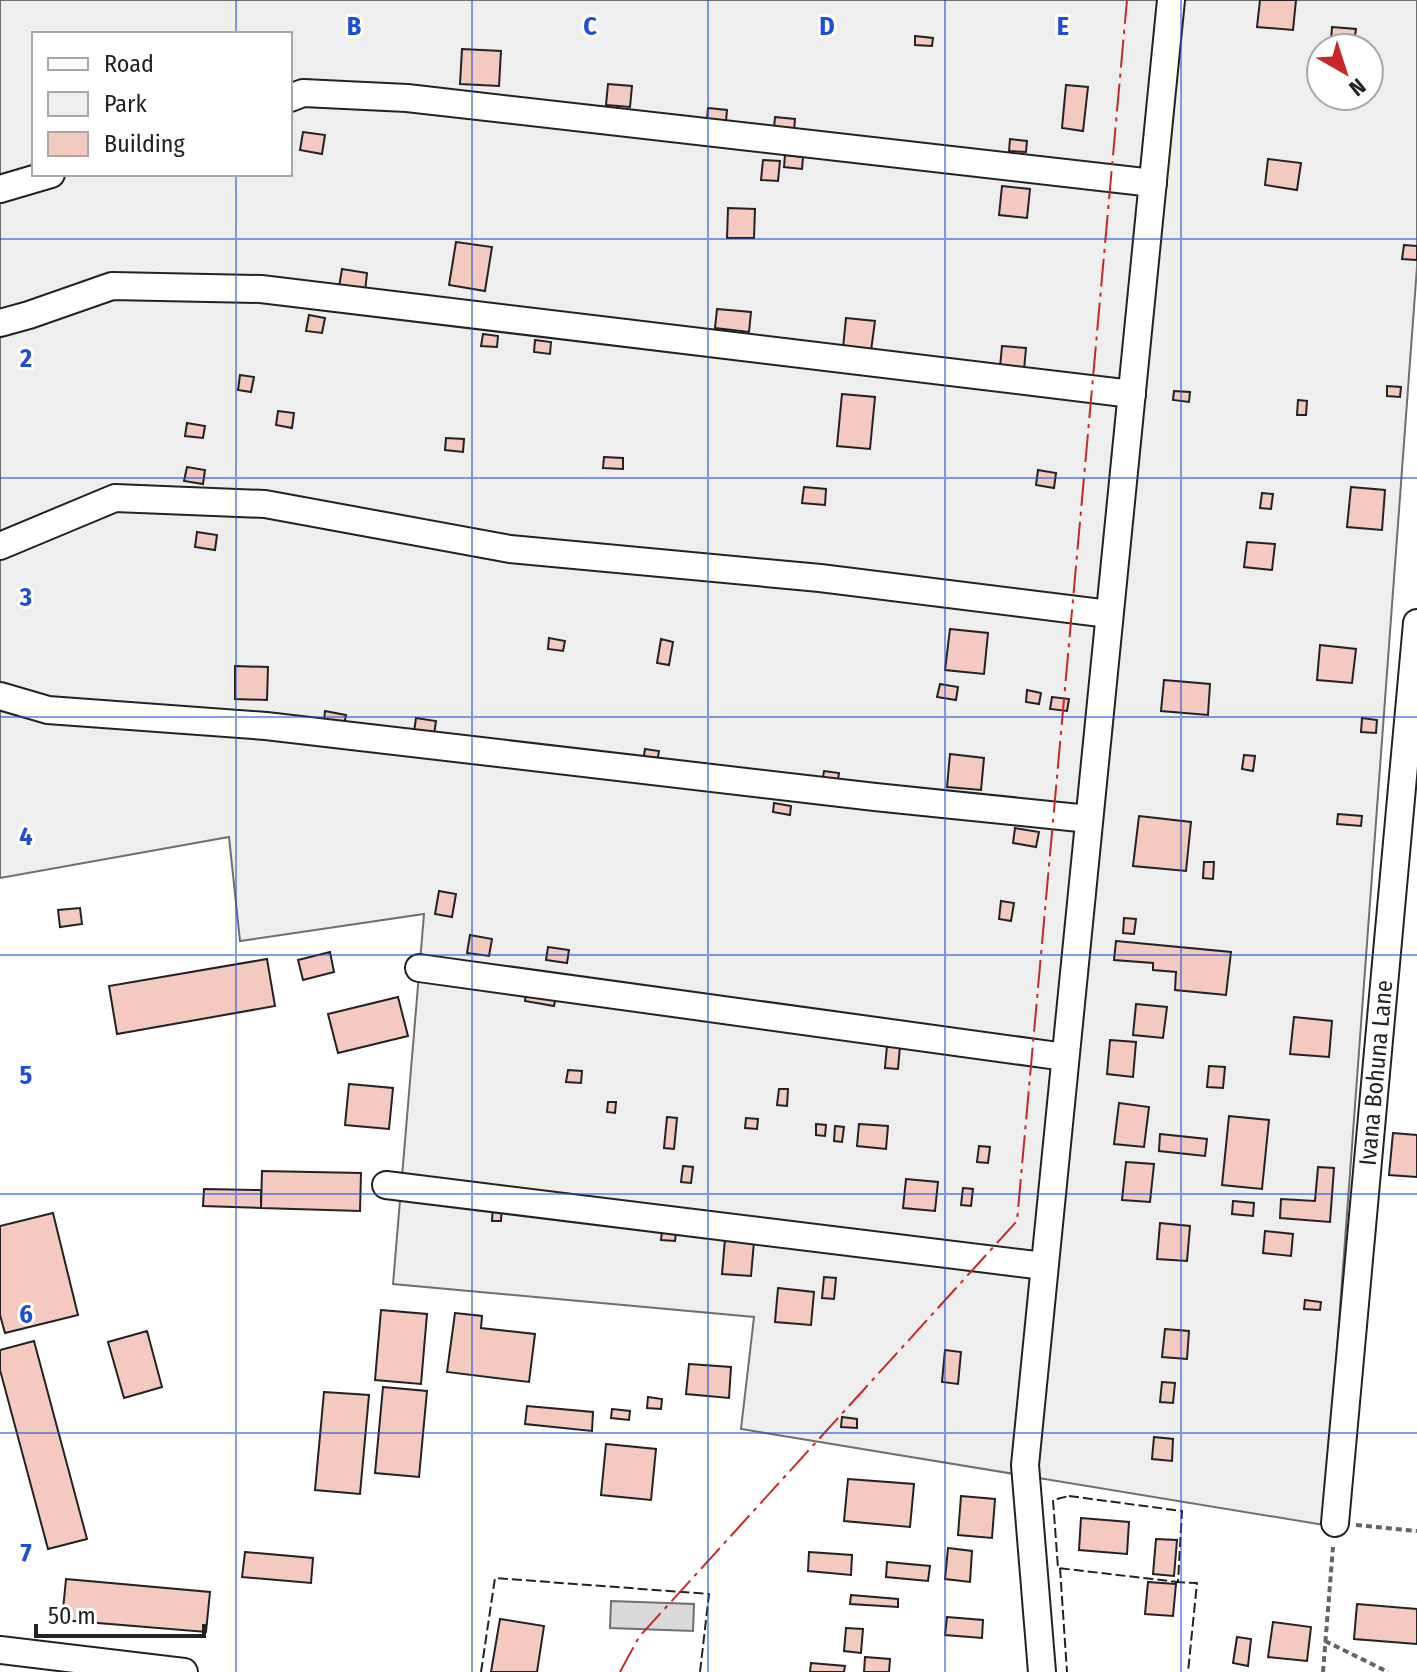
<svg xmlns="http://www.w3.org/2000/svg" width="1417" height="1672" viewBox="0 0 1417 1672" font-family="'Fira Sans Condensed',sans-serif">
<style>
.green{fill:#eee;stroke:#6f6f6f;stroke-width:2;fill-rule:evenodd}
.water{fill:#d9d9d9;stroke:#6f6f6f;stroke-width:2}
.building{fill:#f3c9c0;stroke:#222;stroke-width:2}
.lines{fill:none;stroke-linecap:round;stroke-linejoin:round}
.minor-casing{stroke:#222;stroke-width:30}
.path{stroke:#646464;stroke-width:4;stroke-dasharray:6 4;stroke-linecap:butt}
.minor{stroke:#fff;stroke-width:26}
.fence{stroke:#222;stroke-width:2;stroke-dasharray:10 4;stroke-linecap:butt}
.power{stroke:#c62828;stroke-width:2;stroke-dasharray:28 6 4 6;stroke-linecap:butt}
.grid{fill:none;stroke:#1d4ed8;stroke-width:2;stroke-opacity:0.55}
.labels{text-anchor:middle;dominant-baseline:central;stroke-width:6;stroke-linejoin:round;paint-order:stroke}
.street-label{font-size:24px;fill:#222;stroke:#fff}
.grid-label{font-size:26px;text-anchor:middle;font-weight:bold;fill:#1d4ed8;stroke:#fff;stroke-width:6;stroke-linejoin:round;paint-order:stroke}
</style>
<rect width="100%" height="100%" fill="#fff"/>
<path class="green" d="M0,0H1417V267L1324,1525L741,1429L754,1317L393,1284L424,914L240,941L229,837L0,878ZM34,34H290V174H34ZM1321,48H1369V96H1321Z"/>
<path class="water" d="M611,1601L694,1604L693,1631L610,1628Z"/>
<path class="building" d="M1260,0H1296L1293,30L1257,27Z
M1332,27L1356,29L1354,43L1331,41Z
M915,36L933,38L932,46L915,45Z
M462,49L501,51L499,86L460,84Z
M608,84L632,86L630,107L606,105Z
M1066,85L1088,87L1083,131L1062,128Z
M708,108L727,110L726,121L707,120Z
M775,117L795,119L794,130L774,128Z
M303,132L325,135L322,154L300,150Z
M1010,139L1027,141L1026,152L1009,151Z
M785,155L803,157L802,169L784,167Z
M1268,159L1301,163L1297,190L1265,185Z
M763,160L780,161L778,181L761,180Z
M1002,186L1030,189L1027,218L999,215Z
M728,208L755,209L754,238H727Z
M456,242L492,247L485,291L449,285Z
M1404,245L1417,246V260L1402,259Z
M342,269L367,273L365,291L339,287Z
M717,309L751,312L749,332L715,328Z
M309,315L325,318L322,333L306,331Z
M846,318L875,321L871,351L843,348Z
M483,334L498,336L497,347L481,346Z
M535,340L551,342L550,354L534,352Z
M1002,346L1026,348L1024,370L1000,367Z
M240,375L254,377L251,392L238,390Z
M1387,386L1401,387L1400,397L1387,396Z
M1174,391L1190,392L1189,402L1173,400Z
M842,394L875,397L870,449L837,446Z
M1298,400L1307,401L1306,415H1297Z
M278,411L294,413L292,428L276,425Z
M187,423L205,426L203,438L185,436Z
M446,438L464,439L463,452L445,450Z
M604,457L623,458V469L603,468Z
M187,467L205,470L203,484L184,481Z
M1038,470L1056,473L1054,488L1036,485Z
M804,487L826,489L825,505L802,503Z
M1351,487L1385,490L1382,530L1347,527Z
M1262,493L1273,494L1271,509L1260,508Z
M197,532L217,535L215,550L195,547Z
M1247,542L1275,544L1272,570L1244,567Z
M950,629L988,633L984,674L945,670Z
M549,638L565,641L563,651L548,649Z
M661,639L673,642L669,665L657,663Z
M1320,645L1356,649L1352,683L1317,680Z
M235,666L268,667L267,700L235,699Z
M1164,680L1210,684L1208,715L1161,711Z
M940,684L958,687L956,700L937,697Z
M1027,690L1041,693L1039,704L1026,702Z
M1052,697L1069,699L1067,711L1050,709Z
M325,711L346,715L344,725L324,722Z
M416,718L436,721L434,735L414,732Z
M1362,718L1377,720L1376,733L1361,732Z
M645,749L659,751L657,763L643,761Z
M950,754L984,758L981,790L947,787Z
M1244,755L1255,756L1253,771L1242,769Z
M824,771L839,773L837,786L822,783Z
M774,803L791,806L790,815L773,812Z
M1338,814L1362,816L1361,826L1337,824Z
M1139,816L1191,822L1186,871L1133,866Z
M1015,828L1039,832L1036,847L1013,843Z
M1204,862H1214L1213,879L1203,878Z
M439,891L456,894L452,917L435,914Z
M1001,901L1014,903L1011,921L999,919Z
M80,908L82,924L60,927L58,910Z
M1124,918L1136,919L1134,934L1123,933Z
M470,935L492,939L489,956L467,953Z
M1116,941L1231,952L1226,995L1175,990L1176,972L1153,970V963L1114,960Z
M548,947L569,950L567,963L546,960Z
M330,952L334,972L303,980L298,960Z
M267,959L275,1006L117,1034L109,986Z
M527,986L557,991L554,1006L525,1001Z
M398,997L408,1036L338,1053L328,1014Z
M1136,1004L1167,1007L1163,1038L1133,1035Z
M1294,1017L1332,1021L1329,1057L1290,1054Z
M888,1034L901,1035L898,1069L885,1068Z
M1110,1040L1136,1042L1133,1077L1107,1074Z
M1209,1066L1225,1067L1223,1088L1207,1087Z
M568,1070L582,1071L581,1083L566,1082Z
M349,1084L393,1088L389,1129L345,1125Z
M779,1089H788L787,1106L777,1105Z
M608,1102H616L615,1113L607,1112Z
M1119,1103L1149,1107L1144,1147L1114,1144Z
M1229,1116L1269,1120L1262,1189L1222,1185Z
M667,1117L677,1118L674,1149L664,1148Z
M746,1118L758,1119L757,1129L745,1128Z
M816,1124L826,1125L825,1136L816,1135Z
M859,1124L888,1126L886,1149L857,1146Z
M835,1126L844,1127L842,1142L834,1141Z
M1393,1133L1417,1135V1177L1389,1175Z
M1160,1134L1207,1139L1205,1156L1159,1151Z
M979,1146L990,1147L988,1163L977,1162Z
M1126,1162L1154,1164L1150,1202L1122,1200Z
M683,1166L693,1167L691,1183L681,1182Z
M1318,1167L1334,1168L1330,1222L1280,1218L1281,1199L1315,1201Z
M262,1171L361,1173L360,1211L261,1208Z
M906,1179L938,1182L935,1211L903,1208Z
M963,1188L973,1189L971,1206L961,1205Z
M204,1189L261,1190V1208L203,1206Z
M1233,1201L1254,1203L1253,1216L1232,1214Z
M493,1205L502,1206L501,1221H492Z
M53,1213L78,1315L5,1333L0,1315V1226Z
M663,1222L677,1223L675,1241L661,1240Z
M1160,1223L1190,1226L1187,1261L1157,1259Z
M726,1227L755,1230L751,1276L722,1274Z
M1265,1231L1293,1234L1291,1256L1263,1253Z
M824,1277L836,1278L834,1299L822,1298Z
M778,1288L814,1292L811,1325L775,1322Z
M1305,1300L1321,1302L1320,1310L1304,1309Z
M381,1310L427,1314L421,1384L375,1380Z
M455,1313L482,1316L481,1328L535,1334L529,1382L447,1372Z
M1165,1329L1189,1331L1187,1359L1162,1357Z
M147,1331L162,1387L124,1398L108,1342Z
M34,1341L87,1539L48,1549L0,1370V1350Z
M945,1350L961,1352L958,1384L942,1382Z
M689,1364L731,1367L729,1398L686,1394Z
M1162,1382L1175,1383L1173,1403L1160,1402Z
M383,1387L427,1391L419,1477L375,1473Z
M324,1392L369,1395L360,1494L315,1490Z
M648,1397L662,1399L661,1409L647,1408Z
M527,1406L593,1412L592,1431L525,1424Z
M612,1409L630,1411L629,1420L611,1418Z
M842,1417L857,1419V1428L841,1427Z
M1154,1437L1173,1439L1172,1461L1152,1459Z
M606,1444L656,1449L651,1500L601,1495Z
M848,1479L914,1484L910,1527L844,1521Z
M961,1496L995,1499L992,1538L958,1535Z
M1081,1518L1129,1522L1127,1554L1079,1550Z
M1156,1539L1177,1540L1174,1576L1153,1574Z
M948,1548L972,1551L970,1582L945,1579Z
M245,1552L313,1558L311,1583L242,1577Z
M809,1552L852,1555L851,1575L808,1571Z
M887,1562L930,1566L928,1581L886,1577Z
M66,1579L210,1592L206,1632L62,1620Z
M1148,1582L1176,1584L1173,1616L1145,1614Z
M851,1595L898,1599V1607L850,1604Z
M1357,1604L1417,1609V1644L1354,1639Z
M947,1617L983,1620L982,1638L945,1635Z
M500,1619L544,1626L537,1672H491Z
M1273,1622L1311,1627L1307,1661L1268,1657Z
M846,1628L863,1629L861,1653L844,1651Z
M1237,1637L1251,1639L1248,1666L1233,1663Z
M865,1657L890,1659L889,1672H864Z
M811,1663L845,1666L844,1672H810Z"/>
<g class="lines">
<g class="minor-casing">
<g id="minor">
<path d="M290,98L303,93L407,98L1153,183"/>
<path d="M0,189L51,174"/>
<path d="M0,323L29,315L112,286L261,289L1132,394"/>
<path d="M0,546L115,498L265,504L510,549L820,578L1109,614"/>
<path d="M0,696L48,710L266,726L875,797L1089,819"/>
<path d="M419,968L1065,1057"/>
<path d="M386,1185L1044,1266"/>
<path id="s1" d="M1335,1523L1417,623"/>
<path d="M0,1650L184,1672"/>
<path d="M1042,1672L1025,1465L1171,0"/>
</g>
</g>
<path class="path" d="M1356,1525L1417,1531
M1325,1641L1388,1672
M1323,1672L1333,1547"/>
<use href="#minor" class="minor"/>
<path class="fence" d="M1069,1496L1182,1511L1178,1582L1058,1568L1053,1500Z
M1060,1568L1067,1672
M1175,1582L1197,1583L1188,1672
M481,1672L495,1578L709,1594L700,1672"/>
<path class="power" d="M620,1672L639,1637L1017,1221L1127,0"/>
</g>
<path class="grid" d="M236,0V34M472,0V1672M708,0V1672M945,0V1672M1181,0V1672M236,174V1672M0,239H1417M0,478H1417M0,717H1417M0,955H1417M0,1194H1417M0,1433H1417"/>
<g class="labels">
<g class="street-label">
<text stroke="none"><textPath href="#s1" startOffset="452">Ivana Bohuna Lane</textPath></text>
</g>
</g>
<g class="grid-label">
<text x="354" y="35">B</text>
<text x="590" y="35">C</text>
<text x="827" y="35">D</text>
<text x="1063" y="35">E</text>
<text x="26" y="367">2</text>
<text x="26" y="606">3</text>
<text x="26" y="845">4</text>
<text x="26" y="1084">5</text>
<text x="26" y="1323">6</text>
<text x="26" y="1562">7</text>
</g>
<rect x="32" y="32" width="260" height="144" fill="#ffffff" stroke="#a7a7a7" stroke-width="2"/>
<rect x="48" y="58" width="40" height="12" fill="#ffffff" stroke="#a7a7a7" stroke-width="2"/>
<text x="104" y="72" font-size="24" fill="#222222">Road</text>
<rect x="48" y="92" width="40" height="24" fill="#eeeeee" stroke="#a7a7a7" stroke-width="2"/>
<text x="104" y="112" font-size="24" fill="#222222">Park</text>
<rect x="48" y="132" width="40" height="24" fill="#f3c9c0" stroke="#a7a7a7" stroke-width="2"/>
<text x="104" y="152" font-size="24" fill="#222222">Building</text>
<g transform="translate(1345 72) rotate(141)"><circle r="38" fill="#ffffff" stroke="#a7a7a7" stroke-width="2"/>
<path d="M0-6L14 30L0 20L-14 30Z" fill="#c62828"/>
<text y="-12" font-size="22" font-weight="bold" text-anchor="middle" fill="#222222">N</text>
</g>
<path d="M36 1624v12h168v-12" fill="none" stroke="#222222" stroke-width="4"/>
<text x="48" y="1624" font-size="24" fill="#222222" stroke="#ffffff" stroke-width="6" paint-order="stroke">50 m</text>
</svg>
